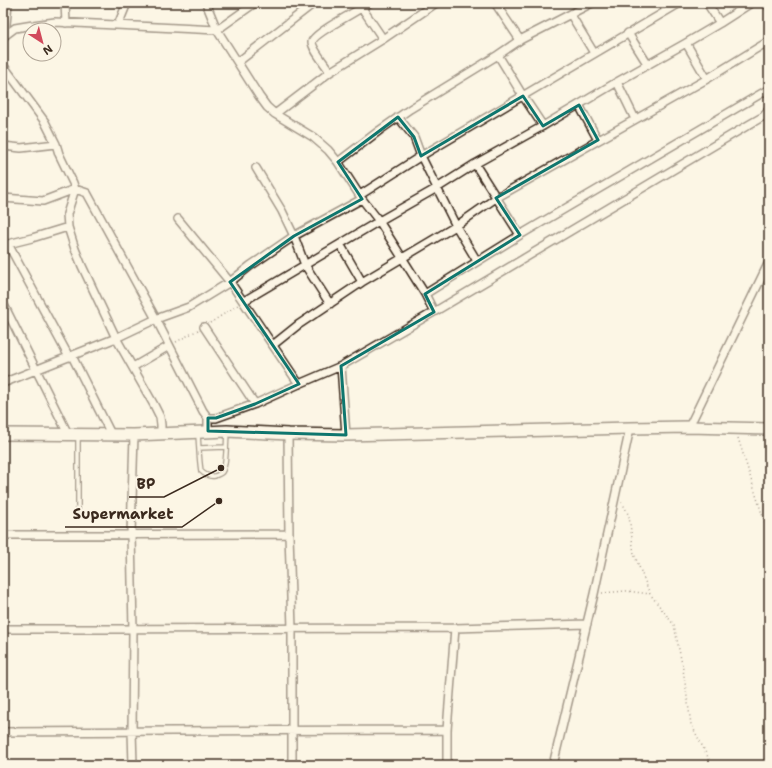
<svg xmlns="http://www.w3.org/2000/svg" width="772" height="768" viewBox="0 0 772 768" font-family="'Shantell Sans',sans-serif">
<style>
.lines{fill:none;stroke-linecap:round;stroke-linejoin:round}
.service-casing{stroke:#3b2a1e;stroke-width:6}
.minor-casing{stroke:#3b2a1e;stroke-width:10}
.primary-casing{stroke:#3b2a1e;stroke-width:14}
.path{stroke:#3b2a1e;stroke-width:1.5;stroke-dasharray:1 3;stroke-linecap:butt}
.service{stroke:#fcf5e5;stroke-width:3.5}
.minor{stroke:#fcf5e5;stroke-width:7}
.primary{stroke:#fcf5e5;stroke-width:11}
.marked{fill:none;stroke:#0f766e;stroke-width:3;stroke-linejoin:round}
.leader{fill:none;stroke:#3b2a1e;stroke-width:1.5}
.callout-dot{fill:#3b2a1e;stroke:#fcf5e5;stroke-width:1.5}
.callout-label{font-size:15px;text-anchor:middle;font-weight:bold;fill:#3b2a1e;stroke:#fcf5e5;stroke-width:4;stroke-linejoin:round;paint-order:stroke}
</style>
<rect width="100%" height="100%" fill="#fcf5e5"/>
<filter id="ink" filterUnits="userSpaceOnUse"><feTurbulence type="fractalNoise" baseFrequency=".025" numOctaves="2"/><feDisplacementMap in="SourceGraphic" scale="8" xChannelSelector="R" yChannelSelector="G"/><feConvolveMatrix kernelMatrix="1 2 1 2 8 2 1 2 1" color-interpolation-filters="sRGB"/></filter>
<g filter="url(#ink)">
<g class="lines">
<g class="service-casing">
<path id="service" d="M198,435C199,447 199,459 201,471C205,475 210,477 215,476C217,475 220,474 221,473C227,469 226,442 227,433
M199,448L226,447
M78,510V437"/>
</g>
<g class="minor-casing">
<path id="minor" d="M65,3L66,23
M206,3L217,30L259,96L267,107L275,114L313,137L328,150L338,162L362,199L379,221L425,294L434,312
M495,3L520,40
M707,3L720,23
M767,3L769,7
M362,8L383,39
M571,15L594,53
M118,25L127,3
M628,33L648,65
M5,35L8,3
M3,37L15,28L33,25L55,22L217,30L255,3
M686,43L707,79
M498,55L523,96L543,126
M238,62L314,3
M3,65L45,122L56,144L59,154L73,183L75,189L67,214L68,227L75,249L82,266L116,338L154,405L160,417L161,425V434
M330,72C326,65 312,49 312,42C313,33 360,10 369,3
M617,82L635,119
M579,105L598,140
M275,114L330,72L383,39L436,3
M398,117L414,137L421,156L456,226L477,261
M3,146L21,148L56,144
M338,162L380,130L410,109L498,55L520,40L592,3
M475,164L520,235
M256,168L282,211L294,236L305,265L330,304
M360,195L421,156L680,3
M3,198L43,201L75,189L87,193L156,319L203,411L208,418V431
M178,219L230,282L299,384
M3,244H8L32,238L68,227
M8,244L69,357
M340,244L362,282
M425,294L520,235L769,89
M244,301L379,221L437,188L475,164L543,126L617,82L686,43L720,23L751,3
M3,303L68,434
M204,327L255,404
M273,345L298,325L362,282L456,226L496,198L707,79L769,41
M72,356L111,434
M133,367L169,346
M3,383L116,338L156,319L189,307L230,282L250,266L294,236L362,199
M208,418H216L255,404L299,384L341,366
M689,427L769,262
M288,434L289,534L292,629V765
M346,435L341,366L434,312L750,124L764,116L769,109
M3,535L289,534
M3,629L455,628L587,624
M3,732C151,730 299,731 447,730
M133,765L132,731L133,630L131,534L134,435
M447,765V730L455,628
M553,765L594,594L630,428"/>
</g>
<g class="primary-casing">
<path id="primary" d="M3,434L134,435L227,431L288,434L346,435L630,428L689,427L769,429"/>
</g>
<path class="path" d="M210,323L238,305
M176,342L198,330
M738,438L769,536
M622,502L629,516L634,554L650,594L674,625L683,669L691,724L712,765
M602,593L626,591L650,594"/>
<use href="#service" class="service"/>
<use href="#minor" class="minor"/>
<use href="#primary" class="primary"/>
</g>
</g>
<path d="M0 0H772V768H0ZM523,96L543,126L579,105L598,140L496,198L520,235L425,294L434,312L341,366L346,435L208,431V418H216L255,404L299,384L230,282L294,236L362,199L338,162L398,117L414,137L421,156Z" fill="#fcf5e5" fill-opacity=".55" fill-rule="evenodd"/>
<path class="marked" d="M523,96L543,126L579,105L598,140L496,198L520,235L425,294L434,312L341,366L346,435L208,431V418H216L255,404L299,384L230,282L294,236L362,199L338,162L398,117L414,137L421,156Z"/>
<path class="leader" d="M221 468L164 497H129M219 501L182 527H65"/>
<g class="callout-dot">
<circle cx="221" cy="468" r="4"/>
<circle cx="219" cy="501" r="4"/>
</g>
<g class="callout-label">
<text x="146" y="489">BP</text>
<text x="123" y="519">Supermarket</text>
</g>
<rect width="772" height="768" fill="none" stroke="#fcf5e5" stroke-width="16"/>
<rect x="8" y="8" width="756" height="752" fill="none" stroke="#3b2a1e" stroke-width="1.5" filter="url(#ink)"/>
<g transform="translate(42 42) rotate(144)"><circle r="19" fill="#fcf5e5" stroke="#afa495"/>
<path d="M0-3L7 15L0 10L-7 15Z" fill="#d1495b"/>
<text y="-6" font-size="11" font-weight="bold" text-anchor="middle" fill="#3b2a1e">N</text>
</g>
</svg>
